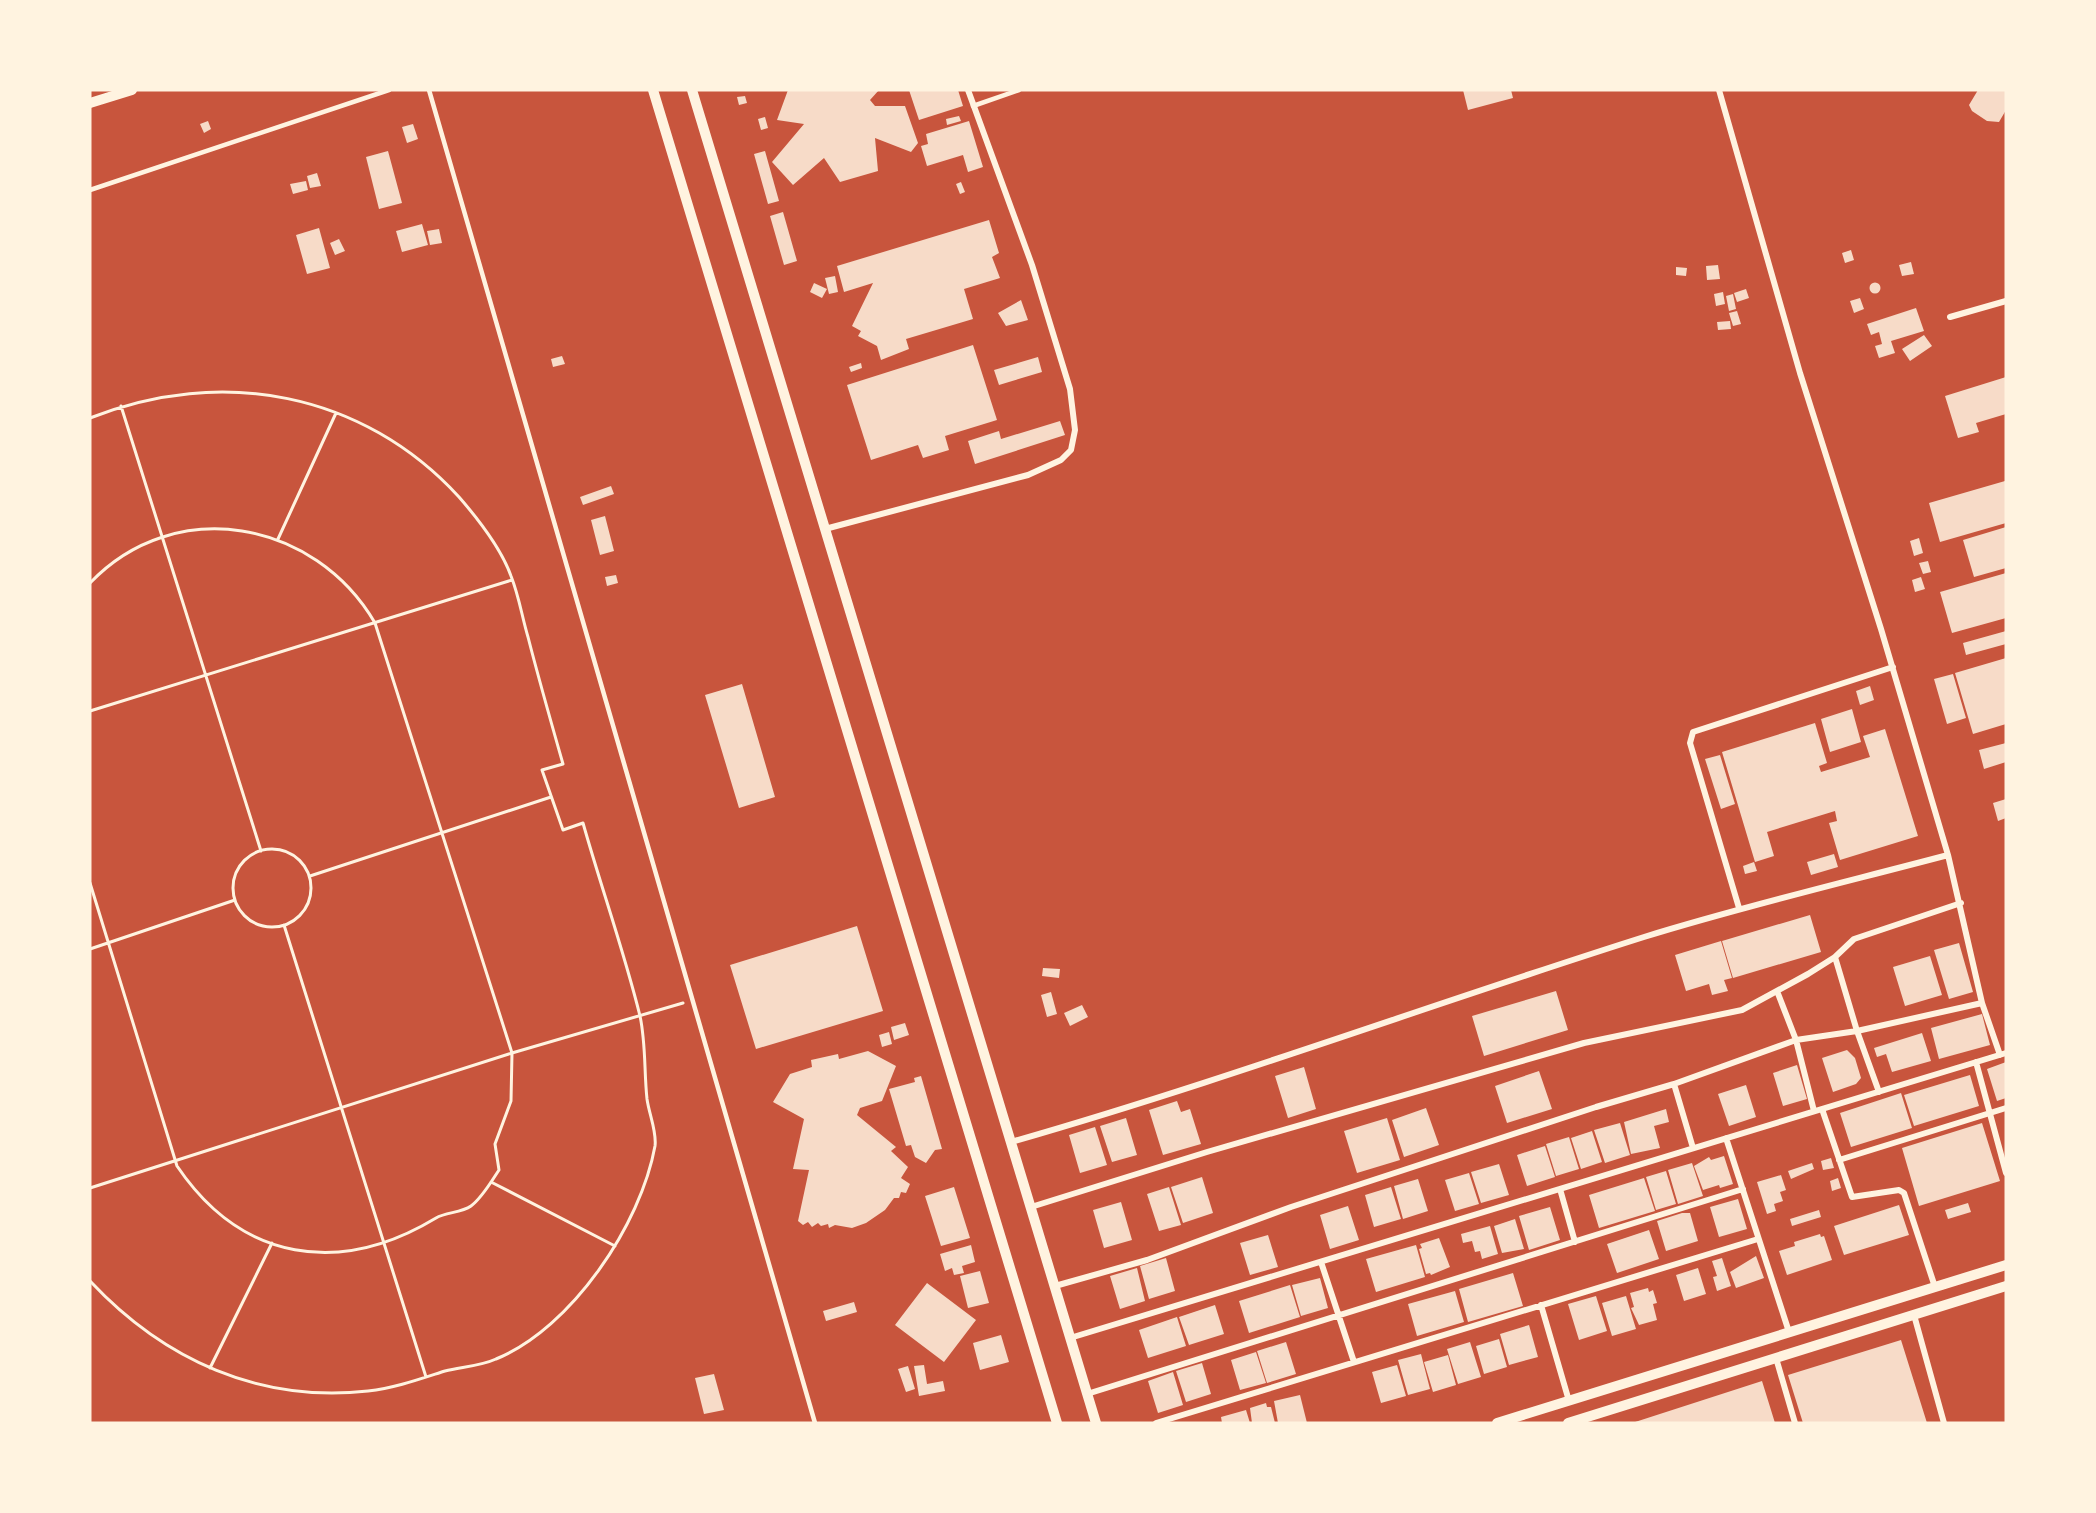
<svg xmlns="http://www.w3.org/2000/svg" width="2096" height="1513" viewBox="0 0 2096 1513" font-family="'DM Sans',sans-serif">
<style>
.building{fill:#f7dbc8}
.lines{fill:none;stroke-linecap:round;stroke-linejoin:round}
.path{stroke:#fff3e0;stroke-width:3}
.service{stroke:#fff3e0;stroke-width:4.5}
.minor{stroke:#fff3e0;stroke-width:6}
.tertiary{stroke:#fff3e0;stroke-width:10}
</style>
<rect width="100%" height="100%" fill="#c8553d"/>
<path class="building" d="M788,90H879L870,100L875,106H905L918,143L911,152L875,138L878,171L840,182L824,158L793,185L772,162L804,124L777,120Z
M909,90H958L963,106L919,120Z
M1463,90H1511L1513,98L1468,110Z
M1978,90H2006V110L1999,122L1987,121L1972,111L1969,105Z
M745,96L747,103L739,105L737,97Z
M959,116L961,121L947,125L946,119Z
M765,117L768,128L761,130L758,119Z
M208,121L211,129L204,133L200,124Z
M969,121L983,167L968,172L963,155L927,166L921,146L928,144L926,134Z
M413,124L418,139L407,143L402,127Z
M388,151L402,203L379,209L366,157Z
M765,151L779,201L768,204L754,154Z
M317,173L321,186L310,188L307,176Z
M306,181L308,190L293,194L290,184Z
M961,182L965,192L960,194L956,184Z
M783,212L797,261L784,265L770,216Z
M989,220L999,253L992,257L1000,278L964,289L973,319L906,339L909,349L881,360L877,346L858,336L861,331L852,326L873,283L844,292L837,266Z
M422,224L428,245L402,252L396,231Z
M319,228L330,268L307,274L296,235Z
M439,229L442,243L430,245L427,231Z
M339,239L345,251L335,255L330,243Z
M1851,250L1854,260L1845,263L1842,253Z
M1911,262L1914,274L1902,276L1899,265Z
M1718,265L1720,279L1707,280L1706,266Z
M1676,267L1687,268L1686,276L1676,275Z
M835,276L838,292L829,294L825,278Z
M1869.5 288a5.5 5.5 0 1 1 11 0a5.5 5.5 0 1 1-11 0Z
M814,283L827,289L822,298L810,292Z
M1746,289L1749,298L1737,302L1734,293Z
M1723,292L1725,304L1716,306L1714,294Z
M1733,294L1736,309L1729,311L1726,296Z
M1860,298L1864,309L1854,313L1850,301Z
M1021,300L1028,320L1006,326L998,313Z
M1916,308L1924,331L1891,341L1895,353L1879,358L1875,346L1882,344L1879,332L1871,335L1867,324Z
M1737,311L1741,324L1733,326L1729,313Z
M1730,321L1731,329L1718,330L1717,322Z
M1924,335L1932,346L1910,361L1902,349Z
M973,345L997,420L945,436L949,450L923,458L918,445L871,460L847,385Z
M562,356L565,364L553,367L551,359Z
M1038,357L1042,372L999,385L994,370Z
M861,363L862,368L851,372L849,367Z
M2006,377V414L1976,423L1979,432L1958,438L1945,396Z
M1060,421L1065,435L975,464L968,441L999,431L1001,439Z
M2005,481L2006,523L1940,542L1929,503Z
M611,486L614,494L583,505L580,497Z
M605,516L614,551L600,555L591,520Z
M2006,527V568L1974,577L1963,540Z
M1919,538L1923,553L1914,556L1910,541Z
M1928,561L1931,572L1923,574L1919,563Z
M2006,573V618L1952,633L1940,592Z
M616,575L618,583L607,586L605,577Z
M1921,577L1925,589L1915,592L1912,580Z
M2006,631V644L1966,655L1963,643Z
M2006,658V724L1973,734L1955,673Z
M1953,674L1966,718L1947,724L1934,679Z
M742,684L775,797L739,808L705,695Z
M1870,686L1874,700L1860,705L1856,691Z
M1852,709L1861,742L1830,752L1821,719Z
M1815,723L1827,763L1819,766L1821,772L1870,757L1863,736L1885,729L1918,836L1840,860L1829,823L1837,821L1835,811L1767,832L1774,856L1755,862L1722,752Z
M2006,743V762L1984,769L1979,750Z
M1720,755L1735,804L1721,809L1705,759Z
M2006,799V818L1998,821L1993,803Z
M1834,854L1838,867L1811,875L1807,862Z
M1754,862L1757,871L1745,874L1743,866Z
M1810,915L1821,952L1733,978L1722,941Z
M857,926L883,1011L756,1049L730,965Z
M1721,941L1732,978L1724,980L1728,991L1712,995L1709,984L1686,991L1675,955Z
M1959,943L1973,992L1949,999L1934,950Z
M1930,956L1942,995L1905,1006L1893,967Z
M1043,968L1060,969L1059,978L1042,976Z
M1556,991L1568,1030L1484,1056L1472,1016Z
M1051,992L1057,1014L1047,1017L1041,995Z
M1082,1005L1088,1017L1070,1026L1064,1013Z
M1982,1014L1990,1045L1939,1059L1931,1028Z
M905,1023L909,1035L894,1040L891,1027Z
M889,1032L892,1044L882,1047L879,1035Z
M1922,1033L1931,1061L1892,1072L1886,1054L1877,1057L1874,1048Z
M1847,1050L1855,1058L1861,1078L1856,1084L1833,1092L1822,1058Z
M868,1051L896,1066L882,1101L860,1108L857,1115L896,1147L891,1151L908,1167L901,1178L910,1184L906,1193L901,1192L899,1198H894L885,1210L866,1223L852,1228L835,1225L829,1228L828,1224L821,1226L818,1223L812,1227L808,1222L803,1225L798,1221L809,1170L793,1169L804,1119L773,1102L790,1074L812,1067L811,1060L838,1054L839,1059Z
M2006,1062V1098L1997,1101L1987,1069Z
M1797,1065L1807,1099L1783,1106L1773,1073Z
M1304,1067L1316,1109L1288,1118L1275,1076Z
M1539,1071L1552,1109L1507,1123L1495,1086Z
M1970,1075L1979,1106L1914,1126L1904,1095Z
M921,1076L942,1149L935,1150L926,1163L915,1157L911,1145L906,1146L889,1089L915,1082L914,1078Z
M1746,1085L1756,1117L1729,1126L1718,1094Z
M1901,1093L1912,1128L1851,1147L1840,1113Z
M1177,1101L1181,1112L1190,1109L1201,1144L1163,1155L1149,1110Z
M1426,1108L1439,1145L1404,1157L1392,1120Z
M1666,1109L1669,1122L1654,1126L1660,1148L1631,1154L1624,1122Z
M1126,1118L1137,1155L1112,1162L1100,1126Z
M1387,1118L1400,1160L1357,1173L1344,1131Z
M1620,1123L1630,1155L1605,1163L1594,1130Z
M1982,1123L2000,1181L1919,1206L1902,1148Z
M1095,1127L1107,1165L1080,1173L1069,1135Z
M1592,1131L1602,1162L1581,1169L1571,1138Z
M1569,1137L1579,1169L1556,1176L1546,1144Z
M1545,1146L1555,1177L1527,1186L1517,1155Z
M1724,1156L1733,1184L1720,1188L1719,1185L1703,1190L1694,1166L1709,1157L1711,1160Z
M1831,1158L1834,1168L1823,1170L1821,1161Z
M1692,1163L1703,1196L1678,1204L1668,1170Z
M1812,1163L1814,1169L1791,1179L1788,1171Z
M1499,1164L1509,1195L1481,1203L1471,1172Z
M1666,1171L1676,1204L1656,1210L1646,1177Z
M1469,1173L1479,1204L1455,1211L1445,1180Z
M1781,1175L1786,1190L1780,1192L1783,1201L1774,1204L1776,1211L1767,1214L1757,1182Z
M1202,1177L1213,1213L1183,1223L1171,1187Z
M1644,1178L1655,1211L1599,1228L1589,1195Z
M1838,1178L1841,1188L1832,1191L1830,1181Z
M1418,1179L1428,1211L1403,1219L1394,1186Z
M954,1187L970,1238L941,1246L925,1196Z
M1169,1187L1181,1225L1159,1231L1147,1194Z
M1391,1187L1401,1219L1374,1227L1365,1195Z
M1738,1199L1747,1229L1719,1237L1710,1207Z
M1121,1202L1132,1240L1104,1248L1093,1210Z
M1968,1203L1971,1212L1948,1219L1945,1210Z
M1899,1205L1909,1235L1844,1255L1834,1226Z
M1348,1206L1359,1240L1330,1249L1320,1215Z
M1550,1207L1560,1240L1529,1250L1519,1216Z
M1819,1210L1821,1217L1792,1226L1790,1219Z
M1682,1213H1690L1698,1241L1666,1251L1657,1221Z
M1515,1219L1524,1249L1502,1253L1494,1226Z
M1490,1226L1498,1254L1482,1259L1480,1251L1475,1252L1472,1241L1463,1243L1461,1234Z
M1649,1230L1659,1259L1617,1273L1607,1244Z
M1820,1234L1821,1237L1824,1236L1832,1260L1787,1275L1779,1251L1795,1246L1794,1242Z
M1268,1235L1278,1267L1250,1275L1240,1243Z
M1439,1238L1450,1267L1431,1275L1430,1273L1426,1274L1419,1249L1422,1248L1420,1244Z
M971,1245L975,1262L962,1266L964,1273L954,1275L952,1268L945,1271L940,1254Z
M1416,1245L1425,1277L1376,1292L1366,1259Z
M1756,1256L1764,1278L1736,1288L1730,1272Z
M1166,1258L1175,1291L1149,1299L1140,1266Z
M1722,1258L1731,1286L1717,1291L1713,1277L1717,1276L1712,1261Z
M1137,1268L1145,1301L1120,1309L1110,1276Z
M1698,1268L1706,1294L1684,1301L1676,1275Z
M980,1271L989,1303L968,1308L960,1276Z
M1513,1273L1523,1306L1468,1322L1459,1289Z
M1320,1278L1328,1308L1301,1316L1292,1285Z
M927,1283L976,1320L944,1362L895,1325Z
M1290,1285L1300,1317L1249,1333L1239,1301Z
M1648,1288L1649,1292L1653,1290L1657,1303L1653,1304L1657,1320L1639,1325L1631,1308L1634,1307L1630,1293Z
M1455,1291L1464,1322L1417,1336L1408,1304Z
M1596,1296L1607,1331L1579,1340L1568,1304Z
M1626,1296L1636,1329L1612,1336L1602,1303Z
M854,1302L857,1312L826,1321L823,1311Z
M1215,1305L1224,1334L1189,1345L1179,1317Z
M1177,1317L1186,1346L1148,1358L1139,1330Z
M1529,1325L1538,1357L1509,1365L1500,1334Z
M1001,1335L1009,1362L980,1370L973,1343Z
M1499,1339L1507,1367L1484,1374L1476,1346Z
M1901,1340L1927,1423H1803L1788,1375Z
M1286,1342L1296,1374L1267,1383L1257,1351Z
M1470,1342L1481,1377L1458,1384L1447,1349Z
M1256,1352L1266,1383L1240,1390L1231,1360Z
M1421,1354L1430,1389L1408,1395L1398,1360Z
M1448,1355L1456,1385L1433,1392L1424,1362Z
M1202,1363L1211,1394L1186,1402L1176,1371Z
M924,1365L927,1384L943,1381L945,1391L919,1396L914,1366Z
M1397,1365L1406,1396L1381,1403L1372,1372Z
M908,1366L915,1389L906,1392L898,1369Z
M1173,1372L1183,1405L1158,1413L1148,1381Z
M714,1374L724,1410L704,1414L695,1378Z
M1762,1381L1775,1423H1632Z
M1300,1395L1307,1423H1278L1274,1401Z
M1266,1403L1267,1407H1271L1275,1423H1252L1250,1408Z
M1246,1410L1250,1423H1222L1221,1417Z"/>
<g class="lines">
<path class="path" d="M121,406L261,851
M90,418C221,366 363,392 459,497C479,520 501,548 511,576C519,596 522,617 528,637C539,680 551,722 563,764L542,770L563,830L583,823C601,887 624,951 640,1016C646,1044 644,1071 647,1099C649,1114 657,1132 655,1146C641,1224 572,1328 496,1359C481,1366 461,1367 445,1371C420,1379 395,1388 368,1391C259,1403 164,1360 90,1281
M278,539L336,413
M90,583C175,494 315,520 375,623L512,1053L511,1101L495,1144L499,1170C491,1182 482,1198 471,1206C461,1213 446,1212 436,1218C340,1276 242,1262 177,1166L90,883
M90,711L512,580
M233 888a39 39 0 1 1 78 0a39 39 0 1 1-78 0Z
M310,876L551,797
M284,925L426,1377
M90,949L235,900
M491,1182L615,1246
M90,1188L512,1053L683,1003
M210,1368L272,1243"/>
<path class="service" d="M429,90L815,1423
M973,106L1019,90
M90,190L389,90"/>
<path class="minor" d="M1719,90L1800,373L1881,629L1948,855L1982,1003L2000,1055
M1950,317L2006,301
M825,529L1028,475L1061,460L1071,450L1075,430L1070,389L1032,265L968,90
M1739,908L1690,743L1693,732L1893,667
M1835,957L1857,1031L1879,1092
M1777,991L1796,1040L1814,1111
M1976,1062L2006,1173
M1674,1084L1693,1148
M1822,1109L1852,1197L1899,1190L1904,1193L1935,1287
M1726,1138L1789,1332
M1011,1142C1224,1081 1432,1004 1644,937C1744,906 1846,882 1948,855
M1839,1160L2006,1108
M1560,1189L1575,1242
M1031,1207L1207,1152L1584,1043L1742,1010L1808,974L1835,957L1854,939L1961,903
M1321,1262L1354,1362
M1055,1286L1147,1260L1291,1207L1596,1107L1674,1084L1796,1040L1857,1031L1982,1003
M1541,1305L1569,1401
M1914,1315L1944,1423
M1070,1338L2006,1053
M1776,1358L1795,1423
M1087,1394L1743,1189
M1156,1423L1758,1239"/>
<path class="tertiary" d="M653,90L1057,1423
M692,90L1096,1423
M90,103L132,90
M1497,1423L2006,1265
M1568,1423L2006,1286"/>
</g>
<rect width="2096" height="1513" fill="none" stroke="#fff3e0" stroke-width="183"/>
</svg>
